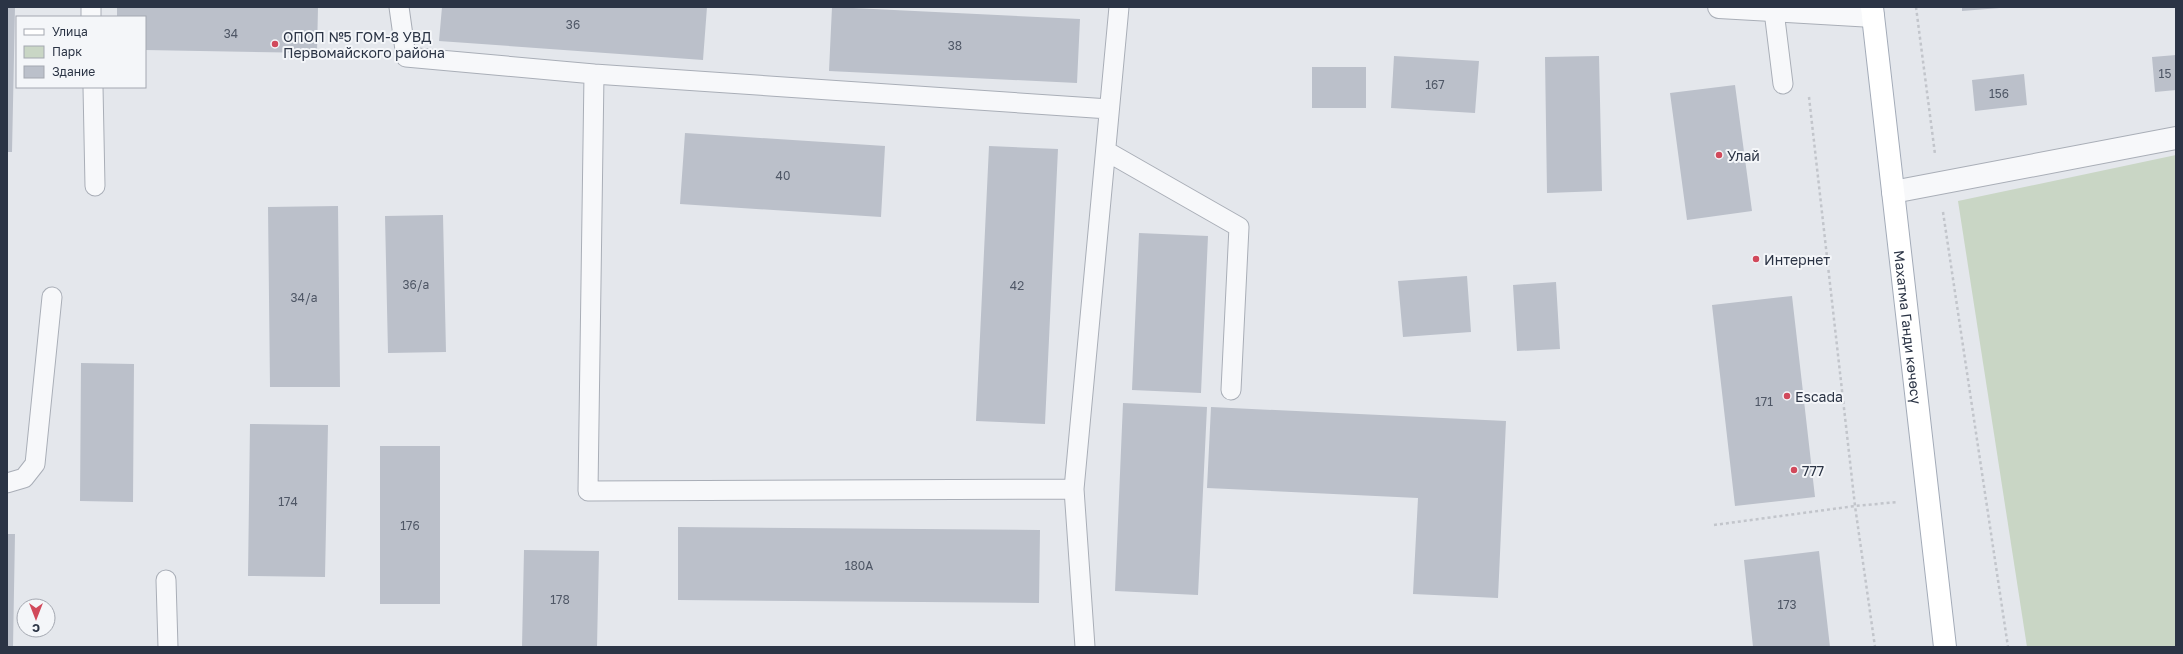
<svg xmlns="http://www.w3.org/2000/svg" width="2183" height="654" viewBox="0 0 2183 654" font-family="'Golos Text',sans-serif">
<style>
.green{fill:#c9d6c5}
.building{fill:#bbc0ca}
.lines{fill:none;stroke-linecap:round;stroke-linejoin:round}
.service-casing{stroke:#a9aeb7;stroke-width:21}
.minor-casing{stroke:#a9aeb7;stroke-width:24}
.primary-casing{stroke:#a3abb8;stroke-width:24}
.path{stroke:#c2c5cb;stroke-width:2.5;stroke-dasharray:3 3;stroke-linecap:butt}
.service{stroke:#f7f8fa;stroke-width:19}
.minor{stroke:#f7f8fa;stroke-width:22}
.primary{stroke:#fff;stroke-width:22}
.poi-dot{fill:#d1495b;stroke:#f4f6f9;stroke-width:1.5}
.labels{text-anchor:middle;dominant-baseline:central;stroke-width:4;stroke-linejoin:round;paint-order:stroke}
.number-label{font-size:12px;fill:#4f5766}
.poi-label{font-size:14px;fill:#2b3445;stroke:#f4f6f9;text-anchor:start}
.street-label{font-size:14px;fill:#2b3445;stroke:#f4f6f9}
</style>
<rect width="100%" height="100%" fill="#e4e7ec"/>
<path class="green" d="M2176,155V647H2027L1958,201Z"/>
<path class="building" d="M7,7H15L12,152H7Z
M117,7H318L317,53L145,50V17H117Z
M442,7H707L703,60L439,41Z
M832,7L1080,19L1077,83L829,71Z
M1962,7H2000V8L1962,11Z
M2176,55V90L2155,92L2152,57Z
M1394,56L1479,61L1475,113L1391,108Z
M1599,56L1602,191L1547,193L1545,57Z
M1312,67H1366V108H1312Z
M2024,74L2027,105L1975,111L1972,80Z
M1735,85L1752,211L1687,220L1670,93Z
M685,133L885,146L881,217L680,204Z
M989,146L1058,149L1045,424L976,421Z
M338,206L340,387H270L268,207Z
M443,215L446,352L388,353L385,216Z
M1139,233L1208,236L1201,393L1132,390Z
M1467,276L1471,332L1403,337L1398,281Z
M1556,282L1560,349L1517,351L1513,285Z
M1792,296L1815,497L1735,506L1712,305Z
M81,363L134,364L133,502L80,501Z
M1123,403L1207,407L1198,595L1115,591Z
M1211,407L1506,421L1498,598L1413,594L1418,498L1207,488Z
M250,424L328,425L325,577L248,576Z
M380,446H440V604H380Z
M678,527L1040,530L1039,603L678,600Z
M7,534H15L13,647H7Z
M524,550L599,551L597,647H522Z
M1819,551L1830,647H1753L1744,560Z"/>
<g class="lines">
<g class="service-casing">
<path id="service" d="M91,7V17
M399,7L406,57L594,74L588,491L1074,489
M1774,11L1783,84
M594,74L1109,109
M93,87L95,186
M1106,151L1239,227L1231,390
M7,483L24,478L35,464L52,297
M166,580L168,647
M1085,647L1074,489L1119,7"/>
</g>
<g class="minor-casing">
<path id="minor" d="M1719,7L1873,16
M1893,192L2176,138"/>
</g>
<g class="primary-casing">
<g id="primary">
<path id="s1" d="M1872,7L1945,647"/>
</g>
</g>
<path class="path" d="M1916,7L1935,154
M1809,97L1855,506L1875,647
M1943,212L2008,647
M1714,525L1855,506L1898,502"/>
<use href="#service" class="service"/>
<use href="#minor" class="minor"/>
<use href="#primary" class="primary"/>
</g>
<g class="poi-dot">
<circle cx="275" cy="44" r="4"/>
<circle cx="1719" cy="155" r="4"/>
<circle cx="1756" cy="259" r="4"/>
<circle cx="1787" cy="396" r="4"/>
<circle cx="1794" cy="470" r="4"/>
</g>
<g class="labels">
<g class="number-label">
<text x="573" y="24">36</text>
<text x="231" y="33">34</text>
<text x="955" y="45">38</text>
<text x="2165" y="73">15</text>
<text x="1435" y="84">167</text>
<text x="1999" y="93">156</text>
<text x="783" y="175">40</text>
<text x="416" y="284">36/a</text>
<text x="1017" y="285">42</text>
<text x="304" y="297">34/a</text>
<text x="1764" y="401">171</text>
<text x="288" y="501">174</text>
<text x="410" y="525">176</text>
<text x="859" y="565">180А</text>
<text x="560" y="599">178</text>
<text x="1787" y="604">173</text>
</g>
<g class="poi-label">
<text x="283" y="36">ОПОП №5 ГОМ-8 УВД<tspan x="283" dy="16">Первомайского района</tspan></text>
<text x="1727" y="155">Улай</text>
<text x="1764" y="259">Интернет</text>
<text x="1795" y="396">Escada</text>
<text x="1802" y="470">777</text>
</g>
<g class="street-label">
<text stroke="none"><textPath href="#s1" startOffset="322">Махатма Ганди көчөсү</textPath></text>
</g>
</g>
<rect width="2183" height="654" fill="none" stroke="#2b3445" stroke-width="16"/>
<rect x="16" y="16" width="130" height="72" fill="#f4f6f9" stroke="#a4a8b1"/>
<rect x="24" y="29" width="20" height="6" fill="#ffffff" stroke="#a4a8b1"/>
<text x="52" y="36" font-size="12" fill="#2b3445">Улица</text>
<rect x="24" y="46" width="20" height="12" fill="#c9d6c5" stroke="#a4a8b1"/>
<text x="52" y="56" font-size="12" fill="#2b3445">Парк</text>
<rect x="24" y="66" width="20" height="12" fill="#bbc0ca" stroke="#a4a8b1"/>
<text x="52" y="76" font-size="12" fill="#2b3445">Здание</text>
<g transform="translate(36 618) rotate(180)"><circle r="19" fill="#f4f6f9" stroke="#a4a8b1"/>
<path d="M0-3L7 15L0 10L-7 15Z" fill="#d1495b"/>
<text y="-6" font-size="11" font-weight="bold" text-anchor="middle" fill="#2b3445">С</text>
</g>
</svg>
